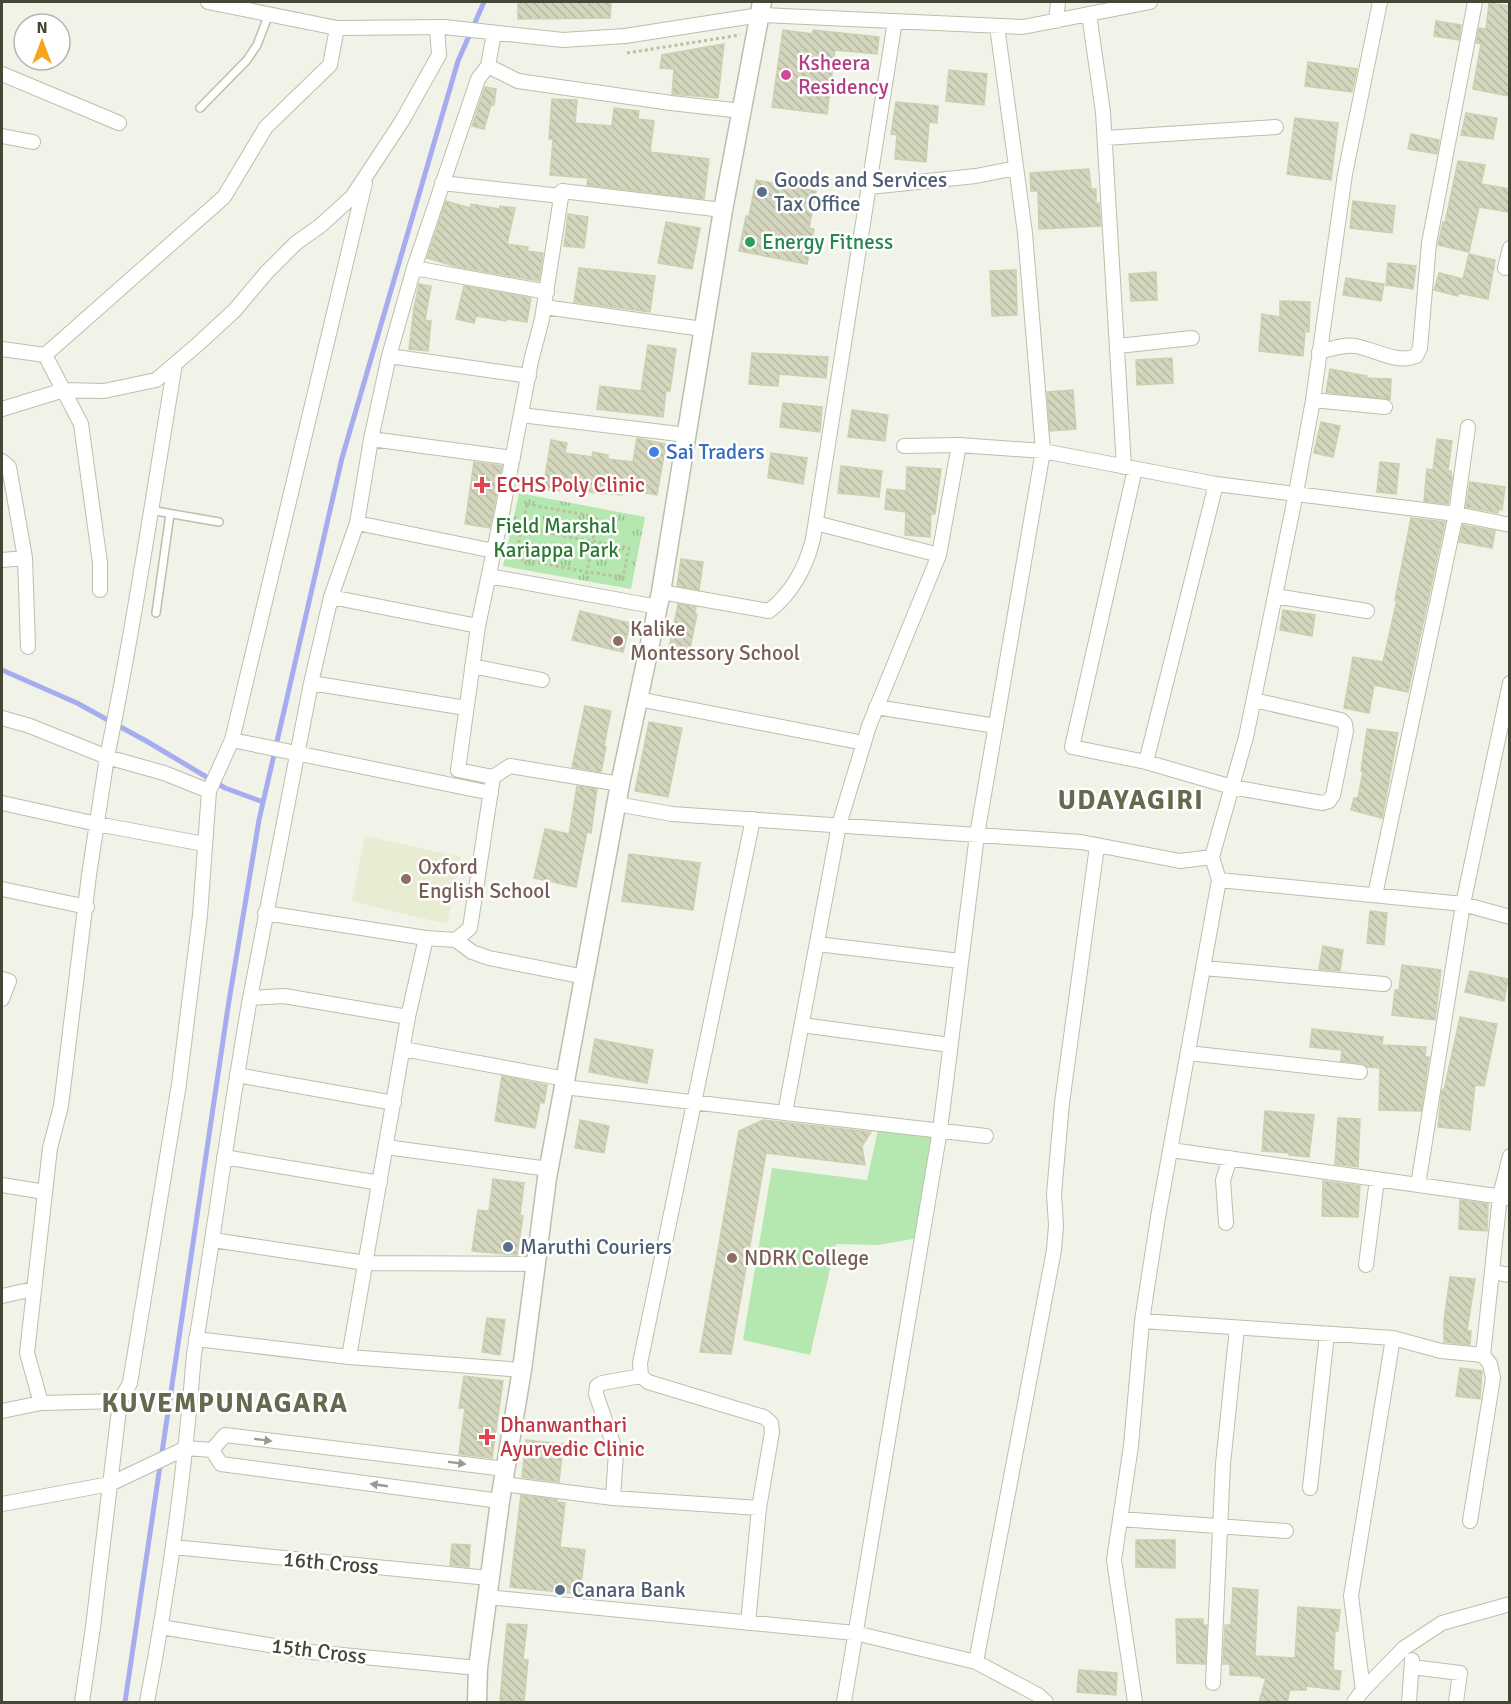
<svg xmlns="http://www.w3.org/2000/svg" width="1511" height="1704" viewBox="0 0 1511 1704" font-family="Signika,sans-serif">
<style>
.education{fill:#e7ecd2}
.grass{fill:url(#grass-tufts)}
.pitch{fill:#b5e7b1}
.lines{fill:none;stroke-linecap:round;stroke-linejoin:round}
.stream{stroke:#a5adef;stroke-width:5}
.building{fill:url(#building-back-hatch);stroke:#cdd0b0;stroke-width:1.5}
.service-casing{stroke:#bcbfaa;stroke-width:10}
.minor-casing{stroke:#bcbfaa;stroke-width:16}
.tertiary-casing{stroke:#bcbfaa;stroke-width:21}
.path{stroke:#bcc09c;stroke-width:3;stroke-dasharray:3 3;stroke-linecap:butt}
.service{stroke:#fff;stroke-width:7}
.minor{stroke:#fff;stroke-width:14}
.tertiary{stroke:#fff;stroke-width:18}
.oneway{fill:#999a90}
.hotel-dot{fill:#d1479c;stroke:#fff;stroke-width:2}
.service-dot{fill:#5c6f8a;stroke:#fff;stroke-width:2}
.leisure-dot{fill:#2e9e5b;stroke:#fff;stroke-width:2}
.shop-dot{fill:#3f7fe0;stroke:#fff;stroke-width:2}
.health-dot{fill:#e0444e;stroke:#fff;stroke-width:2}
.education-dot{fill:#8d6e63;stroke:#fff;stroke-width:2}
.labels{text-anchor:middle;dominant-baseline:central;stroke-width:5;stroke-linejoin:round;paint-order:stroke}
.hotel-label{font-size:21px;fill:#b23c85;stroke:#fff;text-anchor:start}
.service-label{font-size:21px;fill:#4e5e75;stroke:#fff;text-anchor:start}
.leisure-label{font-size:21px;fill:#27864d;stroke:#fff;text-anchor:start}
.shop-label{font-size:21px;fill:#366cbe;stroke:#fff;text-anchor:start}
.health-label{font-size:21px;fill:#be3a42;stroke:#fff;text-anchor:start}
.park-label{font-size:21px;fill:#2a7832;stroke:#fff}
.education-label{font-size:21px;fill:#785e54;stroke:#fff;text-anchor:start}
.street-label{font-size:21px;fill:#454736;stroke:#fff}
.district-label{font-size:27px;font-weight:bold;letter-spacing:1.5px;fill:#67694e;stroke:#fff}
</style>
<defs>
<pattern id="grass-tufts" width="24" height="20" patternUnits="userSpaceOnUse" patternTransform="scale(1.5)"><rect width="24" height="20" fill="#b5e7b1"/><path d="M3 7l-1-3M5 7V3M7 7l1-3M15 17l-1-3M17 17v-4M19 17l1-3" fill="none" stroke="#95bd91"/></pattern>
<pattern id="building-back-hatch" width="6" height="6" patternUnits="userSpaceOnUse" patternTransform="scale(1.5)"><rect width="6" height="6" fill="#d3d5bd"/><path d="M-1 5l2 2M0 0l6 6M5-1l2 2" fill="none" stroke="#b6b8a3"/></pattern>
</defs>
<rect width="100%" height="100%" fill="#f1f3e8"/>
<path class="education" d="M365,836L461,857L447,924L352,901Z"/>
<path class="grass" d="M519,493L645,517L631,589L503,566Z"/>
<path class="pitch" d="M878,1130L932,1136L919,1238L877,1245L836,1244L810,1355L743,1340L772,1168L867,1180Z"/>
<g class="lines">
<path class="stream" d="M2,670L77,703L148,742L225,788L263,802
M125,1702L228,1007L259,820L342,458L458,61L484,2"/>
</g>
<path class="building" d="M518,2H611L610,18L518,19Z
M1489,3L1509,6V96L1473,89L1481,44L1476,43L1479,28L1486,29Z
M1436,21L1461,25L1459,40L1434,36Z
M783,30L813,34V30L879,37L877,54L835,50L827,114L772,107Z
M724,44L718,98L672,94L674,69L660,68L662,55Z
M1308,62L1357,69L1352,92L1305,86Z
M949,70L987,74L984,105L946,101Z
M485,87L496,89L494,105H491L484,129L472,126Z
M552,99L577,100L575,123L612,126L614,108L639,111L638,119L654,121L650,152L709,159L704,199L587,185L588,178L550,175L553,139H549Z
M896,102L938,106L937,123L929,122L926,162L895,159L897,135L891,134Z
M1466,113L1497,118L1493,139L1461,135Z
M1295,118L1338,123L1331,180L1287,174Z
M1411,134L1439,140L1437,154L1408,149Z
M1458,161L1485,165L1481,184L1509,189V212L1479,207L1469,252L1438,245L1443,222L1445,223Z
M1089,169L1091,189H1096V204L1099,203L1101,226L1039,229L1038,191H1031L1030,173Z
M756,180L816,191L809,228L814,229L807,264L739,251L746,216H749Z
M446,201L470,208L471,204L500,209V206L515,208L507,244L528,247L527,251L543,253L539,281L458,267L427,258Z
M1353,201L1395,206L1392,233L1350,228Z
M568,214L588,217L584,248L564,246Z
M666,222L700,228L692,269L658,263Z
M1469,254L1495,260L1488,299L1458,293V296L1434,290L1439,273L1463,279Z
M1388,263L1416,266L1413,289L1386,285Z
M579,268L655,276L650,312L574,302Z
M1016,270L1017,315L992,316L990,271Z
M1156,272L1157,300L1131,301L1129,274Z
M1346,278L1384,284L1381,301L1343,295Z
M419,284L431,286L425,320L431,321L428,351L409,349L414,308Z
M464,286L531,298L527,322L507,319L506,321L476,316L474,323L456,319Z
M1280,301L1310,302L1309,332L1305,331L1303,356L1259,351L1262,314L1280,317Z
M648,345L676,349L670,391H666L663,417L597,409L600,386L641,391Z
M752,353L828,357L826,378L779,374L778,386L749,384Z
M1172,358L1173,383L1137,385L1136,360Z
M1330,369L1367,376L1366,378L1391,379L1390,400L1326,392Z
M1073,390L1076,429L1050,431L1047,392Z
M783,403L822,407L820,432L780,427Z
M852,410L888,415L885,441L848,437Z
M1321,422L1340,426L1333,457L1314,453Z
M637,438L666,444L657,495L623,489L622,495L603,493L602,494L560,487L559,491L543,489L551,440L567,443L565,453L592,457L593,452L608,455V459L633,462Z
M1437,439L1452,441L1448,471H1451L1452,479L1448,504L1424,501L1427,469L1433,470Z
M771,453L807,458L803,484L768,478Z
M474,462L502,466L490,528L465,524Z
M1380,462L1399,464L1396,494L1377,492Z
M841,466L882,471L879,497L838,493Z
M907,467L941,469L935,514H931L930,537L905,535L906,512L885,509L887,489L906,491Z
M1470,482L1505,487L1502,510L1499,509L1498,513L1466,507Z
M1411,518L1445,522L1408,692L1374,685L1369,713L1344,708L1353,657L1383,662L1397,600H1395Z
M1463,525L1495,531L1492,548L1459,542Z
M681,559L703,562L699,590L677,586Z
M678,604L696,607L695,614H697L688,658L668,654Z
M1283,610L1315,615L1312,636L1280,630Z
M580,611L630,623L623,652L572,640Z
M585,706L611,711L604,746L606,747L601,772L572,767Z
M649,722L682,728L668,797L635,791Z
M1367,729L1398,733L1382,818L1351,810L1354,798H1358L1363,771H1361Z
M577,786L597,789L591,833L587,832L576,887L534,878L545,829L569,834Z
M629,854L700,863L693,910L622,901Z
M1370,911L1387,913L1384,945L1367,943Z
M1323,946L1343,950L1340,971L1319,969Z
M1402,965L1441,970L1435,1020L1392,1015L1395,990H1399Z
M1470,971L1508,979L1504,1001L1465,992Z
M1460,1017L1497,1024L1484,1086L1475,1085L1470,1130L1438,1127L1442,1090H1444Z
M1312,1029L1383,1037L1382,1045L1426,1047L1425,1057H1429L1421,1111L1379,1110L1380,1068L1367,1067L1361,1063L1341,1061L1342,1050L1310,1047Z
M595,1039L653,1050L647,1083L589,1072Z
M502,1076L547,1085L544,1103L540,1102L535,1128L495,1121Z
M1265,1111L1314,1115L1309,1157L1289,1155L1290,1153L1262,1151Z
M1338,1118L1360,1119L1358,1167L1335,1164Z
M580,1120L609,1126L604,1153L575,1148Z
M763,1120L871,1132L862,1146L865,1165L766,1153L731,1354L700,1352L739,1131Z
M493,1179L524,1183L520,1215L523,1216L517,1255L472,1251L478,1210L489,1211Z
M1323,1181L1360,1186L1358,1217L1322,1216Z
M1460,1200L1488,1204L1487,1231L1459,1229Z
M1450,1277L1475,1279L1467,1331H1471L1470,1345L1444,1342V1321Z
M487,1318L505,1320L500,1355L482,1352Z
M1460,1368L1482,1371L1480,1399L1456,1396Z
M464,1376L503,1381L492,1458L459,1454L465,1408H459Z
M526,1440L563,1444L559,1482L522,1477Z
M521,1495L557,1500V1502L565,1503L560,1547L585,1550L580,1594L510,1587Z
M1136,1540H1175V1568L1136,1567Z
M452,1544L470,1545L469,1567L450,1565Z
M1233,1588L1258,1590L1255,1656L1295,1658L1298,1607L1340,1610L1338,1631H1335L1333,1670L1341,1671L1339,1690L1306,1686V1690H1290L1287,1702H1259L1266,1678H1261V1676L1230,1675V1664H1223L1225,1625H1231Z
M1176,1619H1203V1625H1207L1205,1664L1177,1663Z
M507,1624L527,1625L523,1659L528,1660L524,1702L500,1700Z
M1079,1670L1117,1673L1116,1695L1077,1692Z"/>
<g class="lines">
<g class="service-casing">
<path id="service" d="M200,108L247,60L257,45L269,14
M150,510L219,522
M156,613L170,514"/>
</g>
<g class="minor-casing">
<path id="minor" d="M208,2L337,28L444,27L563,40L625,36L760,15L1023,27L1150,2
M1089,14L1103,112L1124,467
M1056,21L1058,2
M997,26L1025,233L1043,451L1216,484L1456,514L1510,525
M488,66L518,81L671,103L742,111
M2,74L119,123
M2,136L33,142
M1105,138L1276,127
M442,183L561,196
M869,187L976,176L1016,168
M414,268L547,292
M1505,268L1510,248
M544,307L703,329
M1118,346L1192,338
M2,349L45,355
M1319,352C1331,349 1343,344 1356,346C1376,350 1397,364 1416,356L1420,348L1429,243L1475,2
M45,355L224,197L266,127L330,65L337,28
M45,355L81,424L100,563V590
M389,356L529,376
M1313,400L1385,407
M2,409L64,390L104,391L156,380L197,345L235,310L266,273L296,243L320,226L352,197L402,121L439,55L437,27
M521,415L687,435
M371,439L513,458
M904,446L959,445
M2,461L9,467L25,558L28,647
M1135,469L1072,747L1146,762
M1216,484L1146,762L1232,787L1322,803L1329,801L1333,795L1346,731L1345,724L1341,720L1254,700
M357,523L494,551
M816,523L939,555
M2,560L25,558
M489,576L658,607
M661,592L769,611C792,593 806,567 813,539L895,21
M1275,596L1367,611
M331,597L478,626
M472,666L542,680
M311,683L466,708
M638,699L864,743
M876,707L996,726
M2,718L30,726L107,757C134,627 153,495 175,364
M232,740L365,183
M493,777L458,770L478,626L503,508L531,361L542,319L562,191L723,210
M2,803L97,824L204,844
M617,804L672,814L1081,842L1180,861L1212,857
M1219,880L1212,857L1246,737L1296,493L1313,400L1345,174L1380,2
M2,889L87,907
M1375,895L1456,514L1468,427
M265,913L426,938
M456,940L472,952L489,958L585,977
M817,944L960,961
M1204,968L1384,984
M2,979L9,981L2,999
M250,998L311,683L331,597L357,523L371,439L389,356L414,268L478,79L488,66L494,33
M408,1017L426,938L456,940L470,928L493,777L510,766L620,784
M802,1025L950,1045
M403,1049L566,1079
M1188,1053L1360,1072
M237,1075L394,1103
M564,1087L785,1113L839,825L869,726L939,555L959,445L1043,451L977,835L940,1130L844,1702
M785,1113L986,1136
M386,1147L549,1169
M1171,1150L1510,1198
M224,1157L380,1183
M2,1185L45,1192
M1418,1185L1463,904L1510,917
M1226,1223L1223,1180L1230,1158
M213,1240L366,1263L536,1264
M1366,1265L1377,1179
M1492,1272L1510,1275
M2,1296L33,1289
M1142,1321L1393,1338L1441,1351L1483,1355L1500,1196L1510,1156
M349,1357L522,1370
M120,1401L130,1383L179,1084L200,915L209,791L232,740L491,793
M41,1403L27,1353L50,1148L61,1106L89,875L107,757L164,773L209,791
M2,1411L41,1403L120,1401L93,1627L82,1702
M212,1450L225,1435L505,1469
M212,1450L221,1464L500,1501
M503,1484L613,1498L759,1508
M1310,1488L1327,1334
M613,1498L616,1452L596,1394L597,1386L602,1383L641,1376
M2,1504L110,1484L186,1448L212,1450
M1120,1519L1286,1531
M1470,1521L1493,1378L1490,1364L1483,1355
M173,1547L489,1578
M487,1597L855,1633L976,1662L1038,1695L1046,1702
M748,1623L759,1508L772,1432L771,1423L764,1417L648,1382L641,1376L640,1363L753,819
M161,1627L311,1652L478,1668
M976,1662L1054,1250L1056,1225L1054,1194L1062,1103L1097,846
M1412,1667L1460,1673L1456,1702
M1213,1683L1223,1464L1237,1328
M1363,1690L1404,1648L1442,1623L1510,1604
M147,1702C169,1587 185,1471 194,1354C214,1235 229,1117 250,998L284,996L408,1017L349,1357L196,1339
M1135,1702L1114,1560L1131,1446L1142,1321L1158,1217L1219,880L1463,904L1510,683
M1354,1702L1363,1690L1351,1596L1393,1338
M1409,1702L1412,1660"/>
</g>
<g class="tertiary-casing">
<path id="tertiary" d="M477,1702L478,1668L500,1501L522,1370L547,1178L620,784L661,592L723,210L762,2"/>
</g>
<path class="path" d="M627,53L740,35
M527,504L597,517L587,572L515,558Z
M522,528L629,548L623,577L587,572L586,578"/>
<use href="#service" class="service"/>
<use href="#minor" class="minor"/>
<use href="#tertiary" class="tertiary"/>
</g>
<defs><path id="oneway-solid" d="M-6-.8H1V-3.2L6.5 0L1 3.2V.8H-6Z" transform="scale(1.5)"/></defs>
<g class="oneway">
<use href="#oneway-solid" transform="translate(263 1440) rotate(7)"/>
<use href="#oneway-solid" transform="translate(457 1463) rotate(7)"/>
<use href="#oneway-solid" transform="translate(379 1485) rotate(-172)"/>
</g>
<circle class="hotel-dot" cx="786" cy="75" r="6"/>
<g class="service-dot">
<circle cx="762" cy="192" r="6"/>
<circle cx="508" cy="1247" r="6"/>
<circle cx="560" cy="1590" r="6"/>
</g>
<circle class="leisure-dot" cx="750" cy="242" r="6"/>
<circle class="shop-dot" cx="654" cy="452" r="6"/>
<g class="health-dot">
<path d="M479 476h6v6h6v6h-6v6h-6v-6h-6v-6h6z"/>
<path d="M484 1428h6v6h6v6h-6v6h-6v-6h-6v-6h6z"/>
</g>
<g class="education-dot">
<circle cx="618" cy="641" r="6"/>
<circle cx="406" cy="879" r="6"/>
<circle cx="732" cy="1258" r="6"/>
</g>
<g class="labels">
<g class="hotel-label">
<text x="798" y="63">Ksheera<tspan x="798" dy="24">Residency</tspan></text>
</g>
<g class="service-label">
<text x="774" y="180">Goods and Services<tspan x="774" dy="24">Tax Office</tspan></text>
<text x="520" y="1247">Maruthi Couriers</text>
<text x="572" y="1590">Canara Bank</text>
</g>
<g class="leisure-label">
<text x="762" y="242">Energy Fitness</text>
</g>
<g class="shop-label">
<text x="666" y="452">Sai Traders</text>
</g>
<g class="health-label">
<text x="496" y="485">ECHS Poly Clinic</text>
<text x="500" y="1425">Dhanwanthari<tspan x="500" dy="24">Ayurvedic Clinic</tspan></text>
</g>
<g class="park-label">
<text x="556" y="526">Field Marshal<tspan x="556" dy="24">Kariappa Park</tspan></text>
</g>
<g class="education-label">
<text x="630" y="629">Kalike<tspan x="630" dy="24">Montessory School</tspan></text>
<text x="418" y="867">Oxford<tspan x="418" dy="24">English School</tspan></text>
<text x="744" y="1258">NDRK College</text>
</g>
<g class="street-label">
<text transform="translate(331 1563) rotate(5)">16th Cross</text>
<text transform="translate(319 1651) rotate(7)">15th Cross</text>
</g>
<g class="district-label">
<text x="1131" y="800">UDAYAGIRI</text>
<text x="225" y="1403">KUVEMPUNAGARA</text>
</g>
</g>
<rect width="1511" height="1704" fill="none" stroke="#454736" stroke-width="6"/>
<g transform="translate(42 42)"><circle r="28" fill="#ffffff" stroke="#b5b5af" stroke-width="1.5"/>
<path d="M0-4.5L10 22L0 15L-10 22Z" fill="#f6a51c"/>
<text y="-9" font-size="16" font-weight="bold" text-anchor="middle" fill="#454736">N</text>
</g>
</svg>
